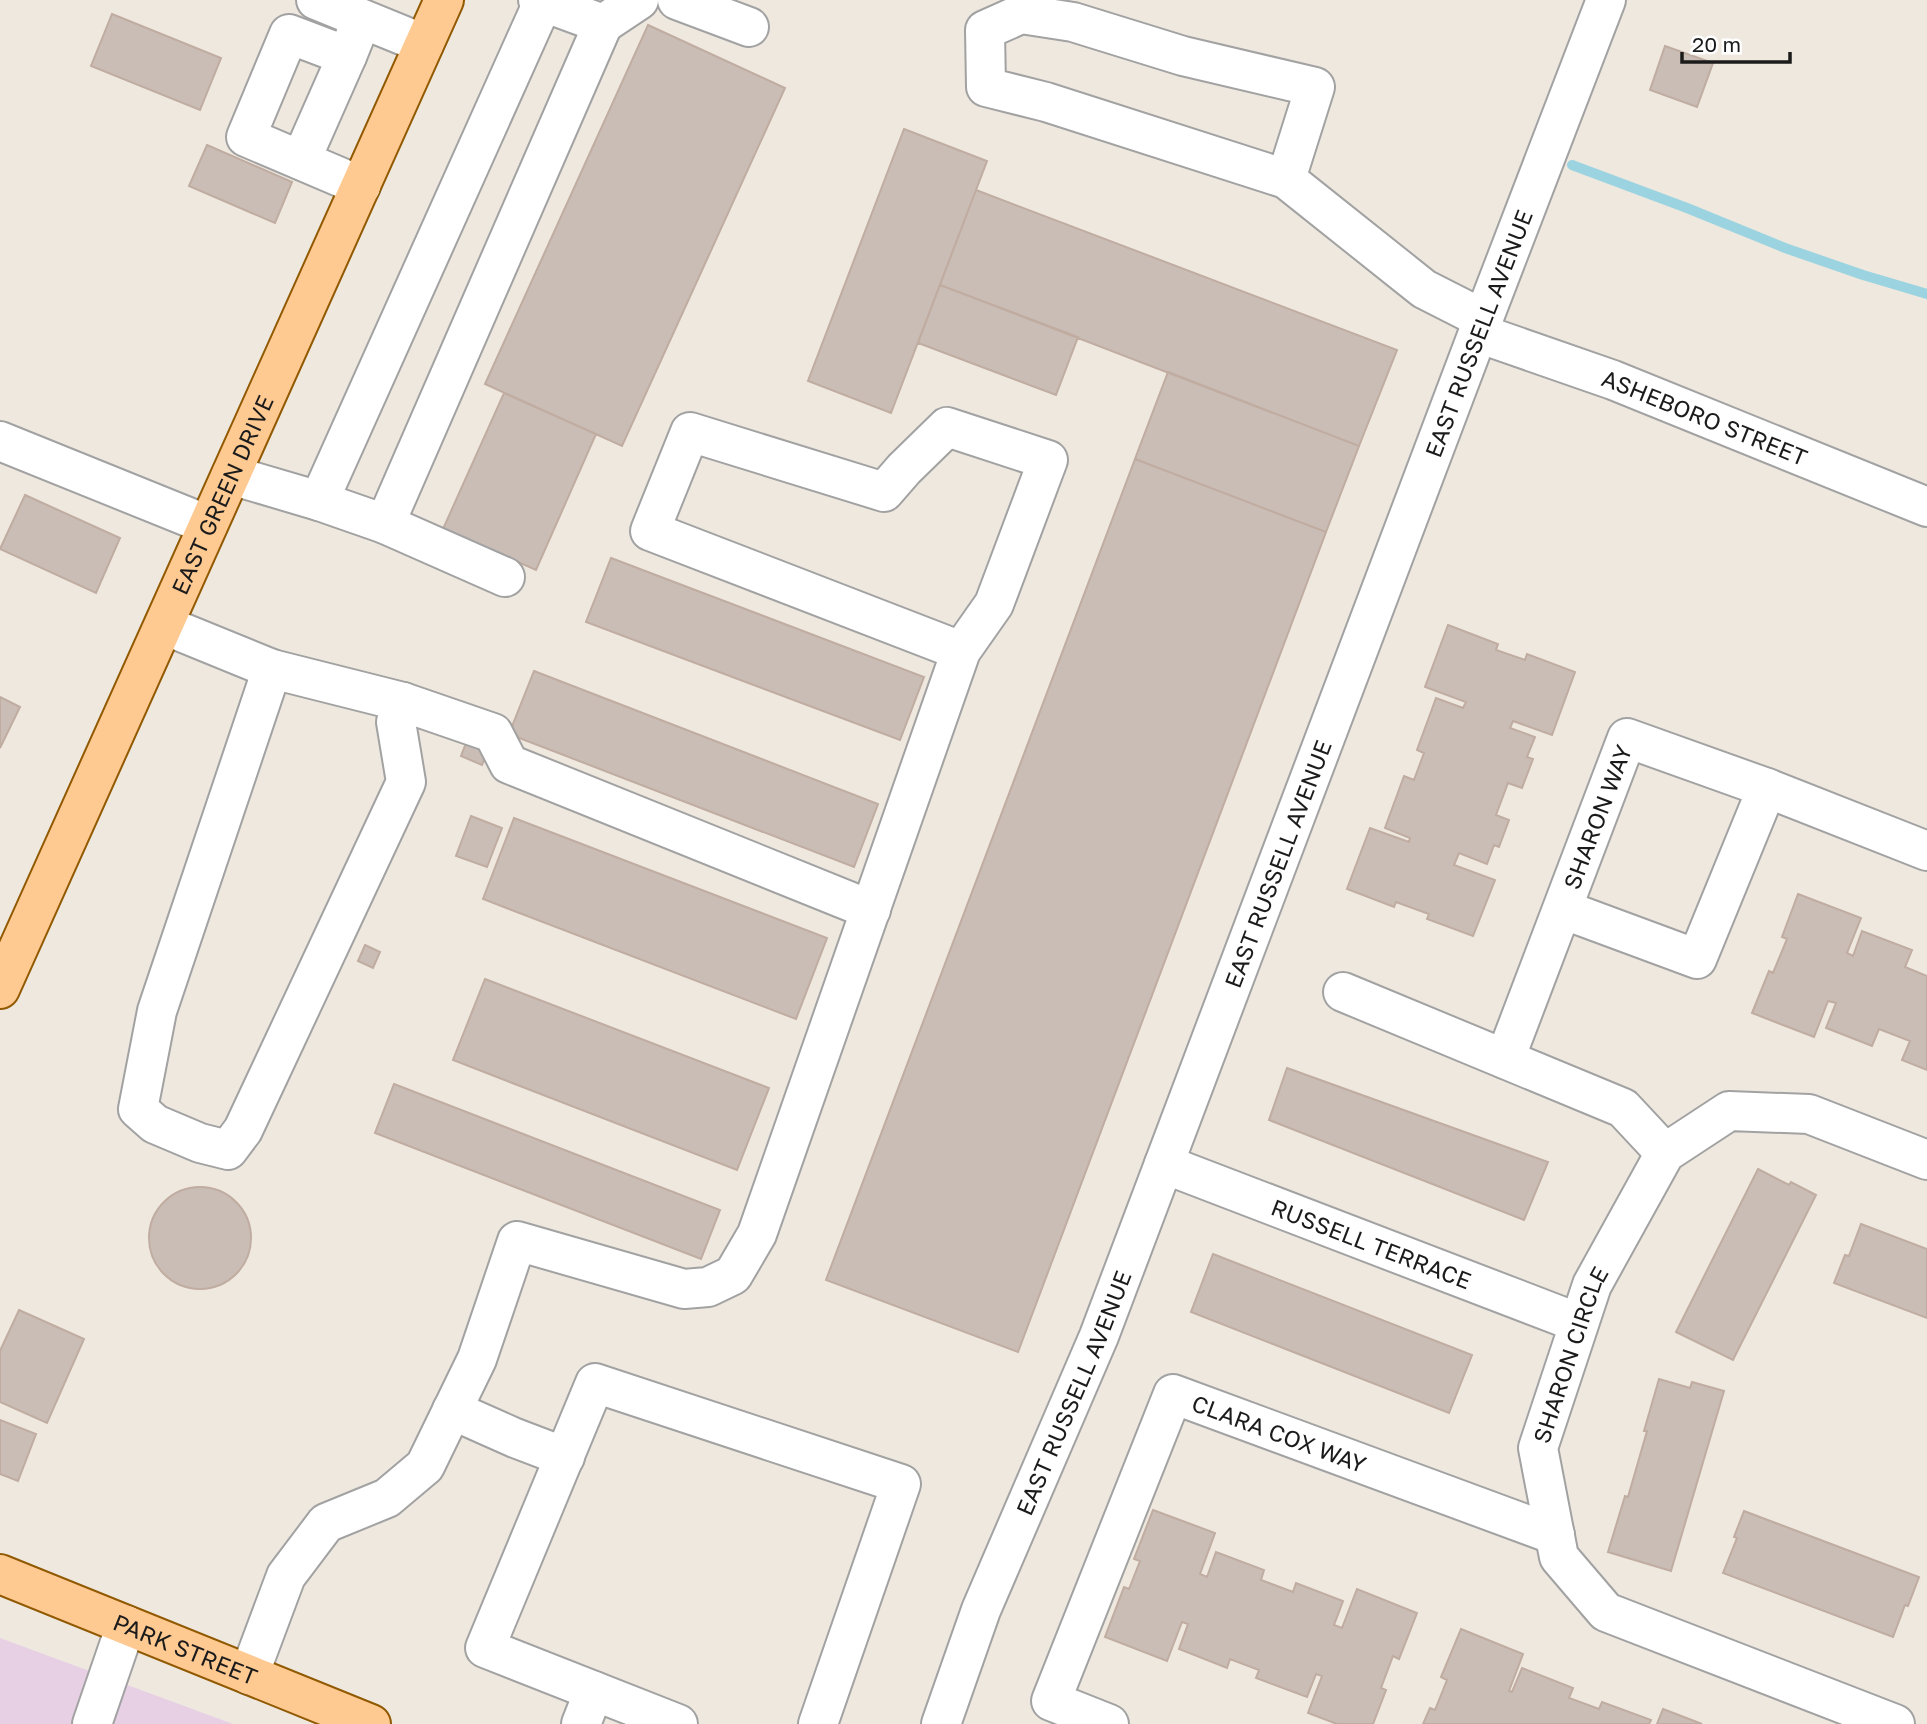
<svg xmlns="http://www.w3.org/2000/svg" width="1927" height="1724" viewBox="0 0 1927 1724" font-family="'Golos Text',sans-serif">
<style>
.industrial{fill:#e7d0e4}
.lines{fill:none;stroke-linecap:round;stroke-linejoin:round}
.stream{stroke:#9bd4e0;stroke-width:10}
.building{fill:#c9bdb5;stroke:#c0aca0;stroke-width:2}
.minor-casing{stroke:#a2a2a2;stroke-width:42}
.major-casing{stroke:#915900;stroke-width:42}
.minor{stroke:#fff;stroke-width:38}
.major{stroke:#ffca92;stroke-width:38}
.labels{text-anchor:middle;dominant-baseline:central;stroke-width:6;stroke-linejoin:round;paint-order:stroke}
.street-label{font-size:23px;fill:#1b1b1b;stroke:#fff}
</style>
<rect width="100%" height="100%" fill="#eee8df"/>
<path class="industrial" d="M0,1638L233,1724H0Z"/>
<g class="lines">
<path class="stream" d="M1572,165L1687,208L1785,248L1863,275L1927,294"/>
</g>
<path class="building" d="M112,14L221,58L200,110L91,66Z
M648,25L785,88L622,446L485,384Z
M1665,46L1713,63L1697,107L1650,90Z
M904,129L987,161L891,413L808,381Z
M207,145L292,182L275,223L189,186Z
M976,190L1397,350L1359,446L940,285Z
M940,285L1078,337L1056,395L918,343Z
M1168,372L1359,446L1326,532L1135,459Z
M504,393L596,434L536,570L443,529Z
M1135,459L1326,532L1018,1352L826,1280Z
M25,495L120,538L96,593L0,549Z
M611,558L924,677L900,740L586,622Z
M1448,625L1498,644L1496,650L1525,660L1527,654L1575,672L1552,735L1513,721L1510,728L1535,737L1527,757L1533,759L1522,788L1508,783L1496,815L1509,820L1499,847L1494,845L1487,864L1459,853L1454,865L1495,880L1473,936L1427,919L1429,914L1396,902L1394,907L1347,889L1370,828L1409,842L1410,838L1385,828L1404,776L1414,780L1424,753L1417,750L1436,698L1463,708L1466,702L1425,687Z
M534,671L878,804L854,867L509,734Z
M0,697L20,707L0,748Z
M470,733L486,755L482,765L461,756Z
M471,816L502,828L487,867L456,856Z
M514,818L827,938L796,1019L483,899Z
M1798,894L1861,918L1847,953L1853,956L1862,931L1912,950L1905,967L1927,976V1070L1902,1060L1910,1041L1879,1029L1872,1046L1826,1028L1836,1003L1828,1001L1814,1037L1752,1013L1769,971L1773,973L1787,939L1782,937Z
M365,945L380,952L373,968L358,961Z
M485,979L769,1088L737,1170L453,1060Z
M1287,1068L1548,1162L1524,1220L1269,1120Z
M394,1084L720,1210L701,1259L375,1133Z
M1758,1169L1789,1185L1791,1182L1816,1195L1733,1360L1676,1332Z
M149 1238a51 51 0 1 1 102 0a51 51 0 1 1-102 0Z
M1861,1224L1927,1249V1318L1834,1283L1845,1255L1849,1256Z
M1213,1254L1472,1355L1449,1413L1191,1312Z
M19,1310L84,1339L47,1423L0,1402V1351Z
M1659,1379L1690,1388L1692,1382L1724,1391L1671,1571L1608,1552L1625,1496L1628,1497L1647,1431H1644Z
M0,1420L36,1434L18,1481L0,1474Z
M1153,1510L1215,1533L1200,1574L1207,1577L1216,1552L1264,1570L1261,1580L1293,1592L1296,1583L1343,1601L1334,1625L1342,1628L1357,1589L1417,1613L1399,1659L1393,1656L1381,1688L1386,1690L1373,1724H1337L1308,1713L1322,1676L1316,1674L1307,1697L1256,1678L1259,1670L1230,1659L1227,1668L1179,1649L1188,1624L1182,1622L1167,1661L1105,1637L1124,1587L1129,1589L1140,1561L1134,1559Z
M1744,1511L1919,1577L1908,1606L1905,1605L1893,1637L1723,1573L1737,1538L1734,1537Z
M1461,1629L1523,1654L1509,1691L1512,1692L1522,1668L1573,1688L1569,1698L1599,1709L1602,1702L1651,1720L1649,1724H1423L1430,1708L1435,1710L1447,1680L1441,1677Z
M1663,1709L1702,1724H1657Z"/>
<g class="lines">
<g class="minor-casing">
<g id="minor">
<path d="M316,0L424,44"/>
<path d="M677,0L749,27"/>
<path d="M603,24L639,0"/>
<path d="M301,160L347,56"/>
<path d="M1286,179L1315,87L1183,56L1073,22L1021,14L985,30L986,87L1046,102L1286,179L1424,289L1483,319"/>
<path d="M361,186L246,137L289,34L347,56L362,19"/>
<path id="s1" d="M1478,333L1613,380L1927,507"/>
<path d="M0,441L208,525"/>
<path d="M231,475L319,501L543,2L538,0"/>
<path d="M319,501L385,524L603,24L543,2"/>
<path d="M385,524L505,577"/>
<path d="M164,625L272,669L403,702L493,733L509,764L871,910"/>
<path d="M272,669L157,1011L138,1109L155,1124L200,1143L228,1150L243,1130L406,782L396,722L403,702"/>
<path d="M1767,788L1927,851"/>
<path d="M1343,992L1623,1108L1665,1153"/>
<path id="s2" d="M1505,1059L1627,738L1767,788L1697,959L1562,909"/>
<path id="s3" d="M1164,1164L1579,1323"/>
<path d="M452,1410L515,1438L565,1457"/>
<path d="M249,1675L286,1576L326,1523L387,1498L425,1466L477,1359L517,1241L684,1289L708,1287L733,1275L757,1234L961,651L994,604L1048,460L947,427L904,469L884,492L690,432L650,531L961,651"/>
<path d="M92,1724L126,1625"/>
<path d="M581,1724L594,1691"/>
<path d="M678,1724L485,1648L595,1383L901,1484L818,1724"/>
<path id="s4" d="M941,1724L981,1610L1099,1336L1478,333L1606,0"/>
<path id="s5" d="M1109,1724L1051,1701L1173,1394L1555,1535"/>
<path id="s6" d="M1895,1724L1606,1612L1559,1557L1538,1448L1592,1285L1665,1153L1729,1111L1809,1114L1927,1160"/>
</g>
</g>
<g class="major-casing">
<g id="major">
<path id="s7" d="M0,989L444,0"/>
<path id="s8" d="M0,1574L371,1724"/>
</g>
</g>
<use href="#minor" class="minor"/>
<use href="#major" class="major"/>
</g>
<g class="labels">
<g class="street-label">
<text stroke="none"><textPath href="#s4" startOffset="1491">EAST RUSSELL AVENUE</textPath></text>
<text stroke="none"><textPath href="#s1" startOffset="242">ASHEBORO STREET</textPath></text>
<text stroke="none"><textPath href="#s7" startOffset="542">EAST GREEN DRIVE</textPath></text>
<text stroke="none"><textPath href="#s2" startOffset="259">SHARON WAY</textPath></text>
<text stroke="none"><textPath href="#s4" startOffset="924">EAST RUSSELL AVENUE</textPath></text>
<text stroke="none"><textPath href="#s3" startOffset="222">RUSSELL TERRACE</textPath></text>
<text stroke="none"><textPath href="#s6" startOffset="592">SHARON CIRCLE</textPath></text>
<text stroke="none"><textPath href="#s4" startOffset="357">EAST RUSSELL AVENUE</textPath></text>
<text stroke="none"><textPath href="#s5" startOffset="506">CLARA COX WAY</textPath></text>
<text stroke="none"><textPath href="#s8" startOffset="200">PARK STREET</textPath></text>
</g>
</g>
<path d="M1682 52v10h108v-10" fill="none" stroke="#1b1b1b" stroke-width="3.5"/>
<text x="1692" y="52" font-size="21" fill="#1b1b1b" stroke="#ffffff" stroke-width="5" paint-order="stroke">20 m</text>
</svg>
